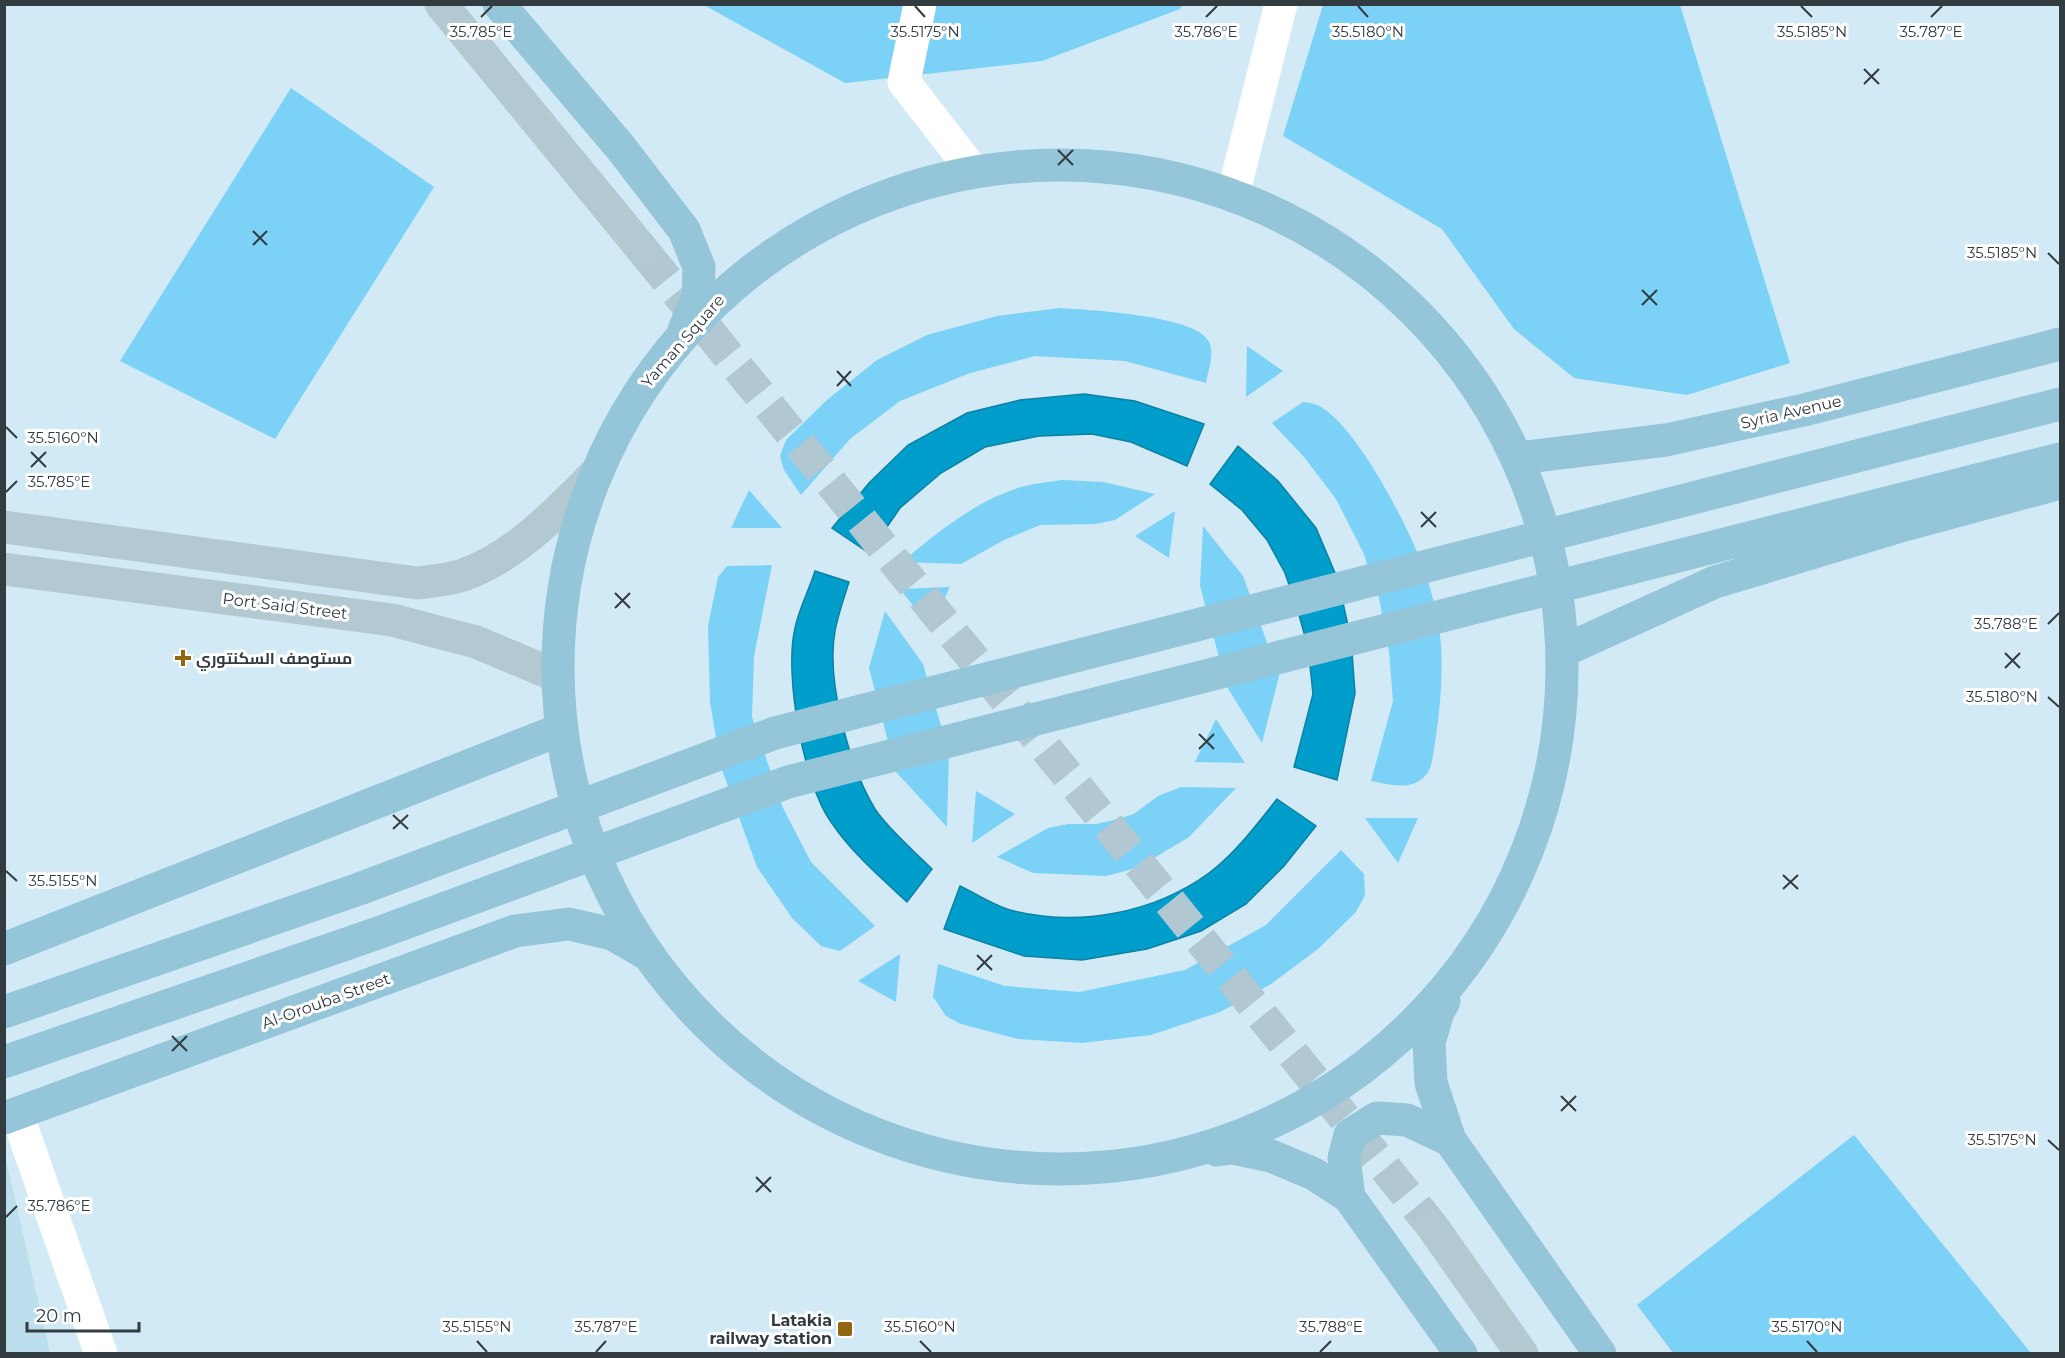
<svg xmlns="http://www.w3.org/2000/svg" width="2065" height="1358" viewBox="0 0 2065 1358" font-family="Montserrat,Cairo,sans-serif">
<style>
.built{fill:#bddeec}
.green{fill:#7bd1f6}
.water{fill:#019ecc;stroke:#0f80a2;stroke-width:1.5}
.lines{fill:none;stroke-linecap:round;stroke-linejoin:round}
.secondary-tunnel{stroke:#b1c7d1;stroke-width:33;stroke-dasharray:33 16;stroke-linecap:butt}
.minor{stroke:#fff;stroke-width:33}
.tertiary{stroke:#fff;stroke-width:33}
.secondary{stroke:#b2c9d1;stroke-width:33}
.primary{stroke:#94c5d9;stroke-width:33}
.ticks{fill:none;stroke:#313b40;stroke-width:2}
.poi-dot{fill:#926611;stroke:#fff;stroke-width:2}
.labels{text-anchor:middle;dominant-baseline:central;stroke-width:6;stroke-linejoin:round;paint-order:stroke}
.street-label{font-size:16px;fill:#313b40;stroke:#fff}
.poi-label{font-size:16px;font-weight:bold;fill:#313b40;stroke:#fff;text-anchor:start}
.ticks-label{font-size:15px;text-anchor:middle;fill:#313b40;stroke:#fff;stroke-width:6;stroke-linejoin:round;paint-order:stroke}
</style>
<rect width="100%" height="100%" fill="#d1eaf5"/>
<path class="built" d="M5,1159H6L50,1353H5Z"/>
<path class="green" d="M704,5H1183L1180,9L1042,61L845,83Z
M1323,5H1680L1790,363L1687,395L1574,378L1514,329L1442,229L1283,136Z
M291,88L434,187L275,439L120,361Z
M1060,308C1088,310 1197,315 1209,342C1215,354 1208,370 1206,383L1125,361L1035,356L970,373L900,401L850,439L801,495L784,470L780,456L786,440L827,400L877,360L927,335L997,316Z
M1247,346L1283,371L1246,397Z
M1303,402C1311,403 1318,404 1324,409C1355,430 1392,498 1408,532C1422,561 1434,595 1439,627C1444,662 1441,701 1436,736C1433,750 1434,769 1423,778C1408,791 1389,784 1371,781L1393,701L1389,651L1379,598L1363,552L1336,499L1304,457L1272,423Z
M1062,480L1103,482L1155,494L1115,520L1096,524L1040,525L1004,540L961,564L902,562C939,531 978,499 1025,486C1037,483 1050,482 1062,480Z
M749,490L782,528H731Z
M1175,511L1169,558L1135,536Z
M1203,526L1243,576L1279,676L1262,743L1227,687L1200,586Z
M772,565L754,656L752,717L783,808L811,862L875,926L840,951L821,946L792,918L757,867L721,767L710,702L708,626L718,577L727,566Z
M950,587L930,627L900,589Z
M885,611L923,664L949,753L947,827L896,772L869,668Z
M1216,719L1245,763L1195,762Z
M1181,787L1236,788L1189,837L1139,867L1107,876L1033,873L997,857L1048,828L1068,824H1096L1114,820L1134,814L1158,796Z
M976,791L1015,814L972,843Z
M1365,818H1418L1398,863Z
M1341,850L1364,874L1365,895L1356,912L1318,949L1271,984L1220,1012L1151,1035L1082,1043L1018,1039L961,1024L946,1016L933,997L938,964L1005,986L1079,992L1185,970L1266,925Z
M900,954L896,1002L858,981Z
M1854,1135L2031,1353H1673L1637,1305Z"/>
<path class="water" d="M1084,394L1135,401L1204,424L1187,466L1131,442L1092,434L1039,436L985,447L941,473L900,508L869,553L832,528L869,483L908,445L967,413L1020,400Z
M1238,446L1278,481L1316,528L1338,580L1351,639L1355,693L1337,780L1294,767L1313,694L1308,647L1297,608L1285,573L1267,540L1242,510L1210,484Z
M815,571L849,582C844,598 838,615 835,631C826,680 849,766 875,809C889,830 914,851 932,869L907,902C880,877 852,853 831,822C803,783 784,674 795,628C799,609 809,590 815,571Z
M1277,799L1316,826L1284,866L1246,904L1201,931L1147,949L1082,960L1024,956L944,929L960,886C977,894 996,907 1014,911C1080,927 1154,913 1209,873C1234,855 1258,823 1277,799Z"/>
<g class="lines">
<path class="secondary-tunnel" d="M646,254L1432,1226"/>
<path class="minor" d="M920,4L904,82L973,171
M1233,195L1281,4"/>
<path class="tertiary" d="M17,1114L101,1354"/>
<path class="secondary" d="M441,4L646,254
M4,527L417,583C432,581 449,580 463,575C516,556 556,513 595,474
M4,569L392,620L476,642L557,676
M1432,1226L1522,1354"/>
<path class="primary" d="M499,4L621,148L684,230L699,267L698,296L684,330
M558 667a502 502 0 1 1 1004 0a502 502 0 1 1-1004 0Z
M1518,458L1666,440L1804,410L2060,344
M1563,651L1715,582L1904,525L2060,483
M4,949L562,729
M1444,1001L1438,1012L1429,1042L1431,1083L1450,1140L1600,1354
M4,1012L359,889L775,733L2060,404
M4,1062L378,933L788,782L2060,459
M4,1118L515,931L569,924L612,934L647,954
M1217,1150L1233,1148L1271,1156L1314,1174L1349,1197L1461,1354
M1349,1197L1344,1158L1350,1135L1377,1118L1407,1120L1450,1140"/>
</g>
<path class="ticks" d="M915,6L925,17M1358,6L1368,17M1801,6L1812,17M481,17L492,6M1206,17L1217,6M1931,17L1942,6M1864,69L1879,84M1864,84L1879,69M1058,150L1073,165M1058,165L1073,150M253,231L267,245M253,245L267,231M2048,253L2059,264M1642,290L1657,305M1642,305L1657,290M837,371L851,386M837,386L851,371M6,427L17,438M31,452L46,467M31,467L46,452M6,492L17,481M1421,512L1436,527M1421,527L1436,512M615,593L630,608M615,608L630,593M2048,624L2059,613M2005,653L2020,668M2005,668L2020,653M2048,697L2059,707M1199,734L1214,749M1199,749L1214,734M393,815L408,829M393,829L408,815M6,871L17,881M1783,875L1798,889M1783,889L1798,875M977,955L992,970M977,970L992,955M172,1036L187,1051M172,1051L187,1036M1561,1096L1576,1111M1561,1111L1576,1096M2048,1140L2059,1150M756,1177L771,1192M756,1192L771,1177M6,1217L17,1206M477,1341L487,1352M920,1341L931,1352M1807,1341L1817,1352M596,1352L606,1341M1320,1352L1331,1341"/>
<g class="poi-dot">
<path d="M180 649h6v6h6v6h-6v6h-6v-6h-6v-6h6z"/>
<rect x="837" y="1321" width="16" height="16" rx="3"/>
</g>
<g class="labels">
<g class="street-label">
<text transform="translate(683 341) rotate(-49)">Yaman Square</text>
<text transform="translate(1791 412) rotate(-13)">Syria Avenue</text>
<text transform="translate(285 606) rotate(7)">Port Said Street</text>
<text transform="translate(326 1001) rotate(-20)">Al-Orouba Street</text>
</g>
<g class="poi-label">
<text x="196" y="658">مستوصف السكنتوري</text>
<text x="832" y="1320" text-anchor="end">Latakia<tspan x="832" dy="18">railway station</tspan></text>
</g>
</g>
<g class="ticks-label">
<text x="481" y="37">35.785°E</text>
<text x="925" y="37">35.5175°N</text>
<text x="1206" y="37">35.786°E</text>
<text x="1368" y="37">35.5180°N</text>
<text x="1931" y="37">35.787°E</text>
<text x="1812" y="37">35.5185°N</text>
<text x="2002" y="258">35.5185°N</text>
<text x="63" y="443">35.5160°N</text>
<text x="59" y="487">35.785°E</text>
<text x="2006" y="629">35.788°E</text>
<text x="2002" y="702">35.5180°N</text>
<text x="63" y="886">35.5155°N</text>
<text x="2002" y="1145">35.5175°N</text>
<text x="59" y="1211">35.786°E</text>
<text x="606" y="1332">35.787°E</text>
<text x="477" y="1332">35.5155°N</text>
<text x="920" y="1332">35.5160°N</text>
<text x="1331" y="1332">35.788°E</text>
<text x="1807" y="1332">35.5170°N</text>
</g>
<rect width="2065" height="1358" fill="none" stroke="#313b40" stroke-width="12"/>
<path d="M27 1322v9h112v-9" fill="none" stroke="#313b40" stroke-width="3"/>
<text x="36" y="1322" font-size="18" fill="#313b40" stroke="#ffffff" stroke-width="4.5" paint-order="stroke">20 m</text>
</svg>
